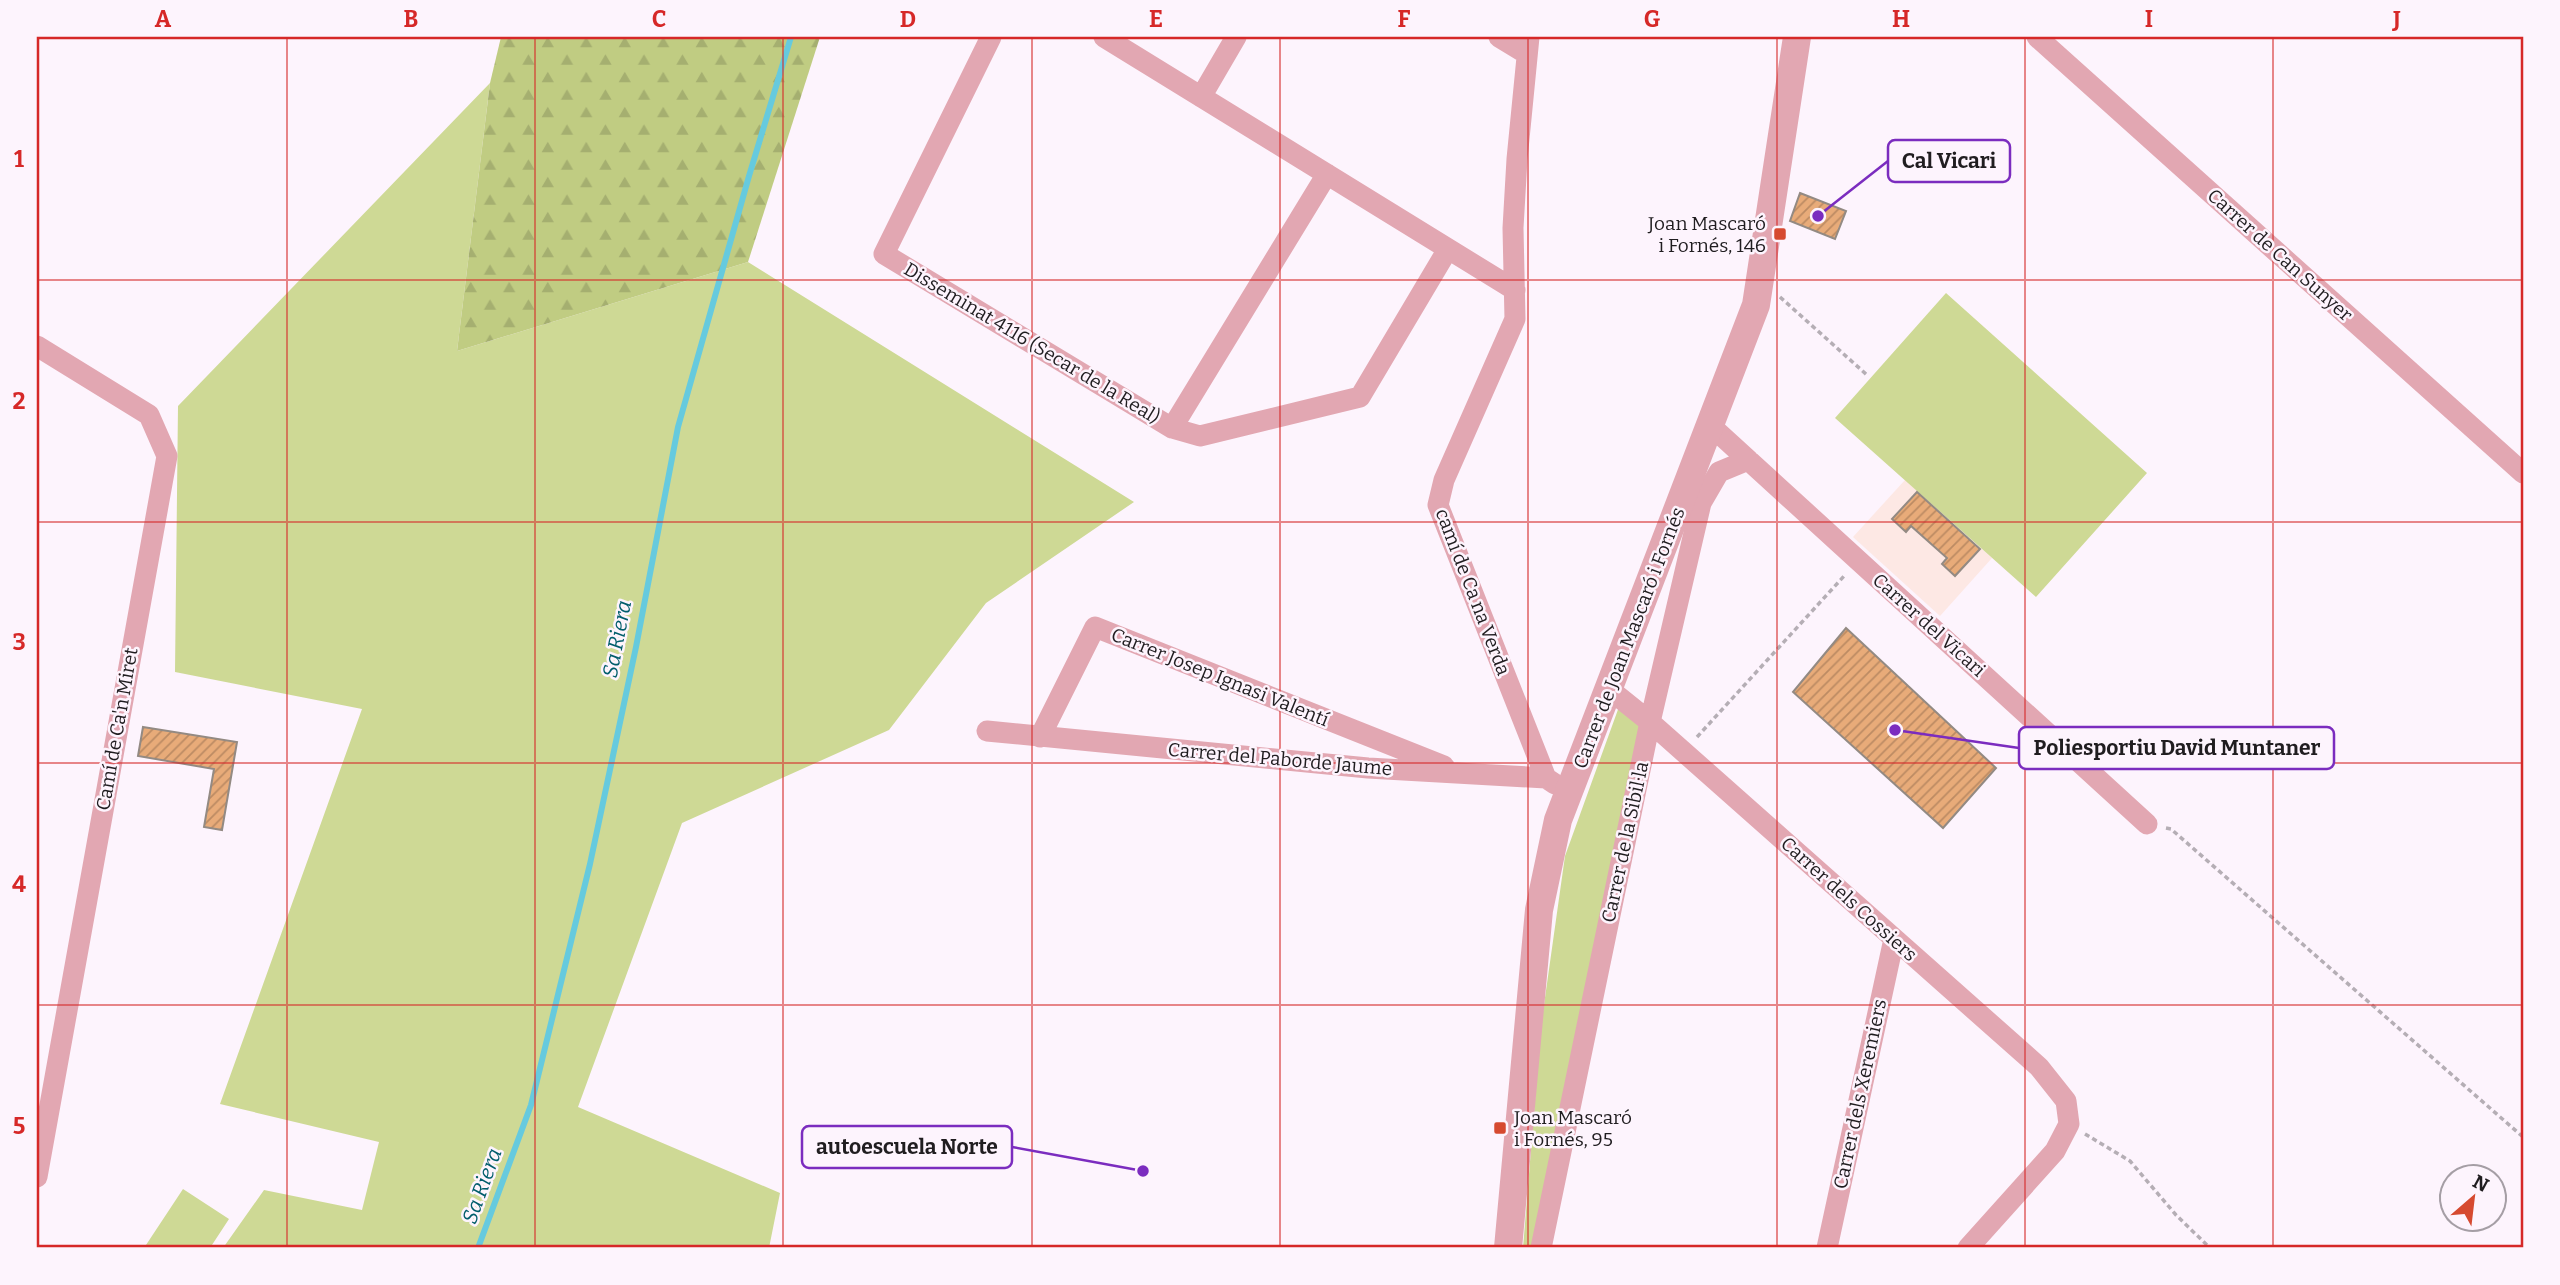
<svg xmlns="http://www.w3.org/2000/svg" width="2560" height="1285" viewBox="0 0 2560 1285" font-family="Bitter,serif">
<style>
.education{fill:#fde8e4}
.green{fill:#ced995}
.forest{fill:url(#forest-firs)}
.lines{fill:none;stroke-linecap:round;stroke-linejoin:round}
.stream{stroke:#66cade;stroke-width:6}
.building{fill:url(#building-hatch);stroke:#938a83;stroke-width:2}
.path{stroke:#b5aeb5;stroke-width:3.5;stroke-dasharray:5 3.5;stroke-linecap:butt}
.minor{stroke:#e2a7b2;stroke-width:21}
.tertiary{stroke:#e2a7b2;stroke-width:28}
.grid{fill:none;stroke:#d62828;stroke-width:2;stroke-opacity:0.55}
.poi-dot{fill:#d64a30;stroke:#fdf4fd;stroke-width:2.5}
.labels{text-anchor:middle;dominant-baseline:central;stroke-width:5;stroke-linejoin:round;paint-order:stroke}
.poi-label{font-size:19px;fill:#201d20;stroke:#fdf4fd;text-anchor:end}
.street-label{font-size:19px;fill:#201d20;stroke:#fdf4fd}
.water-label{font-size:21px;font-style:italic;fill:#005d6b;stroke:#fdf4fd}
.leader{fill:none;stroke:#7b2cbf;stroke-width:2.5}
.callout-dot{fill:#7b2cbf;stroke:#fdf4fd;stroke-width:2.5}
.callout{fill:#fdf4fd;stroke:#7b2cbf;stroke-width:2.5}
.callout-label{font-size:21px;text-anchor:middle;font-weight:bold;fill:#201d20}
.neatline{fill:none;stroke:#d62828;stroke-width:2.5}
.grid-label{font-size:23px;text-anchor:middle;font-weight:bold;fill:#d62828}
</style>
<defs>
<pattern id="forest-firs" width="22" height="20" patternUnits="userSpaceOnUse" patternTransform="scale(1.75)"><rect width="22" height="20" fill="#c0cc82"/><path d="M5 1l3.5 6h-7zM16 11l3.5 6h-7z" fill="#a5af70"/></pattern>
<pattern id="building-hatch" width="6" height="6" patternUnits="userSpaceOnUse" patternTransform="scale(1.75)"><rect width="6" height="6" fill="#e8ab79"/><path d="M-1 1l2-2M0 6l6-6M5 7l2-2" fill="none" stroke="#bc8b63"/></pattern>
</defs>
<rect width="100%" height="100%" fill="#fdf4fd"/>
<path class="education" d="M1905,480L1992,558L1940,616L1853,537Z"/>
<path class="green" d="M490,83L457,351L748,262L1134,502L986,603L889,730L682,823L578,1107L780,1193L769,1248H223L264,1190L362,1210L379,1142L220,1104L362,709L175,672L178,406Z
M1946,293L2147,473L2036,597L1835,418Z
M1620,704L1644,726L1535,1248H1523L1541,1026L1565,856Z
M183,1189L229,1219L210,1248H144Z"/>
<path class="forest" d="M501,37H820L748,262L457,351L490,83Z"/>
<g class="lines">
<path class="stream" d="M478,1248L531,1105L590,864L636,647L678,427L749,176L791,37"/>
</g>
<path class="building" d="M1800,193L1846,211L1835,239L1790,221Z
M1917,492L1980,549L1955,576L1942,564L1947,558L1911,526L1906,532L1892,519Z
M1846,628L1996,768L1943,828L1793,692Z
M143,727L237,742L222,830L204,827L214,769L138,756Z"/>
<g class="lines">
<path class="path" d="M1780,297L1867,375
M1697,737L1845,575
M2166,828L2171,829L2523,1137
M2085,1134L2130,1161L2176,1215L2210,1248"/>
<path class="minor" d="M991,37L884,254L1172,428L1200,436L1360,397L1448,249
M1104,37L1515,290
M1499,37L1527,54
M1529,37L1517,159L1513,228L1515,319L1444,480L1438,505L1546,778
M2037,37L2523,473
M1201,97L1236,37
M37,346L149,415L167,456L37,1177
M1711,426L2147,824
M1172,428L1327,174
M1609,689L1650,722L2039,1067L2066,1101L2069,1124L2055,1151L1968,1248
M987,731L1368,768L1546,778L1555,784
M1040,737L1095,627L1444,766
M1541,1248L1650,722L1701,503L1719,472L1748,460
M1827,1248L1894,939"/>
<path class="tertiary" d="M1508,1248L1539,910L1558,820L1756,305L1797,37"/>
</g>
<path class="grid" d="M287,37V1248M535,37V1248M783,37V1248M1032,37V1248M1280,37V1248M1528,37V1248M1777,37V1248M2025,37V1248M2273,37V1248M37,280H2523M37,522H2523M37,763H2523M37,1005H2523"/>
<g class="poi-dot">
<rect x="1773" y="227" width="14" height="14" rx="3.5"/>
<rect x="1493" y="1121" width="14" height="14" rx="3.5"/>
</g>
<g class="labels">
<g class="poi-label">
<text x="1766" y="223">Joan Mascaró<tspan x="1766" dy="22">i Fornés, 146</tspan></text>
<text x="1514" y="1117" text-anchor="start">Joan Mascaró<tspan x="1514" dy="22">i Fornés, 95</tspan></text>
</g>
<g class="street-label">
<text transform="translate(2280 255) rotate(42)">Carrer de Can Sunyer</text>
<text transform="translate(1032 343) rotate(31)">Disseminat 4116 (Secar de la Real)</text>
<text transform="translate(1473 592) rotate(69)">camí de Ca na Verda</text>
<text transform="translate(1929 625) rotate(42)">Carrer del Vicari</text>
<text transform="translate(1629 638) rotate(-69)">Carrer de Joan Mascaró i Fornés</text>
<text transform="translate(1220 677) rotate(22)">Carrer Josep Ignasi Valentí</text>
<text transform="translate(117 729) rotate(-80)">Camí de Ca'n Miret</text>
<text transform="translate(1280 759) rotate(5)">Carrer del Paborde Jaume</text>
<text transform="translate(1625 842) rotate(-78)">Carrer de la Sibil·la</text>
<text transform="translate(1849 899) rotate(42)">Carrer dels Cossiers</text>
<text transform="translate(1860 1094) rotate(-78)">Carrer dels Xeremiers</text>
</g>
<g class="water-label">
<text transform="translate(617 639) rotate(-79)">Sa Riera</text>
<text transform="translate(482 1186) rotate(-70)">Sa Riera</text>
</g>
</g>
<path class="leader" d="M1818 216L1888 161M1895 730L2019 748M1143 1171L1012 1147"/>
<g class="callout-dot">
<circle cx="1818" cy="216" r="7"/>
<circle cx="1895" cy="730" r="7"/>
<circle cx="1143" cy="1171" r="7"/>
</g>
<g class="callout">
<rect x="1888" y="140" width="122" height="42" rx="7"/>
<rect x="2019" y="727" width="315" height="42" rx="7"/>
<rect x="802" y="1126" width="210" height="42" rx="7"/>
</g>
<g class="callout-label">
<text x="1949" y="168">Cal Vicari</text>
<text x="2177" y="755">Poliesportiu David Muntaner</text>
<text x="907" y="1154">autoescuela Norte</text>
</g>
<rect width="2560" height="1285" fill="none" stroke="#fdf4fd" stroke-width="77"/>
<g transform="translate(2473 1198) rotate(28)"><circle r="33" fill="#fdf4fd" stroke="#a59ea5" stroke-width="2"/>
<path d="M0-5L12 26L0 18L-12 26Z" fill="#d64a30"/>
<text y="-10" font-size="19" font-weight="bold" text-anchor="middle" fill="#201d20">N</text>
</g>
<rect x="38" y="38" width="2484" height="1208" class="neatline"/>
<g class="grid-label">
<text x="163" y="27">A</text>
<text x="411" y="27">B</text>
<text x="659" y="27">C</text>
<text x="908" y="27">D</text>
<text x="1156" y="27">E</text>
<text x="1404" y="27">F</text>
<text x="1652" y="27">G</text>
<text x="1901" y="27">H</text>
<text x="2149" y="27">I</text>
<text x="2397" y="27">J</text>
<text x="19" y="167">1</text>
<text x="19" y="409">2</text>
<text x="19" y="650">3</text>
<text x="19" y="892">4</text>
<text x="19" y="1134">5</text>
</g>
</svg>
